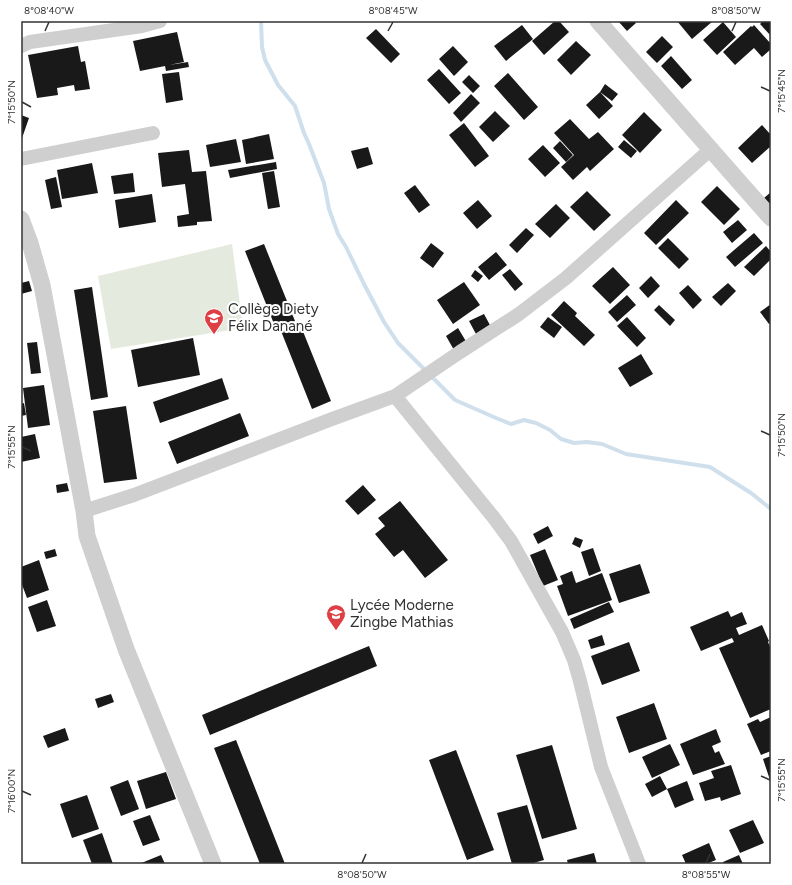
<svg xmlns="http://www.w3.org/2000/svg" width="792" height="885" viewBox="0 0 792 885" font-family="Figtree,sans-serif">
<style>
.green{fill:#e4eade}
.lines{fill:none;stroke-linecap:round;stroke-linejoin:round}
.stream{stroke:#cfdfec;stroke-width:4}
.building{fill:#191919}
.minor{stroke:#cfcfcf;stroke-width:14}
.tertiary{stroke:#cfcfcf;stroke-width:17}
.ticks{fill:none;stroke:#323232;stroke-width:1.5}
.labels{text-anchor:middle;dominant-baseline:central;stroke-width:4;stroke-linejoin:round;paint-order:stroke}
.poi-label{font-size:15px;fill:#323232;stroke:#fff;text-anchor:start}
.neatline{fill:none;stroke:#323232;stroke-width:1.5}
.ticks-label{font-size:10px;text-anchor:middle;fill:#323232}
</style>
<rect width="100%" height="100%" fill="#fff"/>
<path class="green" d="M232,244L243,328L111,349L98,276Z"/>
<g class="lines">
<path class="stream" d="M261,21L262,47L265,60L278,85L295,106L304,133L309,144L324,183L329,209L338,234L346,247L364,284L384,322L398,343L455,400L496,418L511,424L524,420L536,423L550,430L561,439L574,443L587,442L602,444L626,454L710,467L751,493L771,509"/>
</g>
<path class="building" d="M555,21H559L569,32L544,55L532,41Z
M618,21H634L636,23L627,31Z
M677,21H713L692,39Z
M763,21H771V36L760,24Z
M723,22L736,37L717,55L703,40Z
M522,25L533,39L506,61L494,46Z
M754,25L771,44V49L762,57L754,48L735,65L723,52L751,26L752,27Z
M376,29L400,54L391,63L366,38Z
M177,32L184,62L169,65L188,62L189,67L166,71L165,66L140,71L133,41Z
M662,36L673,47L657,63L646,52Z
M576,41L591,55L571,75L557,60Z
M78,46L81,62L85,61L90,89L75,91L74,85L57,88L58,95L37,98L28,55Z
M453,46L468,62L454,76L439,59Z
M671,56L692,80L682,89L661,66Z
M439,69L461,93L449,104L427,80Z
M179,72L183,100L166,103L162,74Z
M508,73L538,107L524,120L494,86Z
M469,75L480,86L473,93L462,82Z
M605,84L618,94L612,101L600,92L613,106L599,119L586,105L600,92Z
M471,94L480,103L461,122L453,113Z
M495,111L510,126L493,142L479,127Z
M644,112L662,130L640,153L622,135Z
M21,115L29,118L21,141Z
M570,119L589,139L598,132L614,149L590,171L587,167L573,180L561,167L574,155L554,133Z
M464,123L489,156L475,167L449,135Z
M762,125L771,135V146L752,163L738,148Z
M269,134L274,159L246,164L242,140Z
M236,139L241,162L210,167L206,145Z
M624,140L637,151L631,158L618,147Z
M560,141L573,155L566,162L553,148Z
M543,145L560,163L545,177L528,159Z
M368,147L373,164L357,169L351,151Z
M189,150L192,172L206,171L212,221L197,222V225L178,227L177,216L189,214L185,184L162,187L158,153Z
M276,162L277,169L230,178L228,170Z
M92,163L98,193L62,199L57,170Z
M274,171L280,207L268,209L262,173Z
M133,173L135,192L114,194L111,176Z
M56,177L62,207L51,209L45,180Z
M415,185L430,205L419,213L404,193Z
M717,186L740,209L724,225L701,202Z
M587,191L611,215L594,231L570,207Z
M771,192V206L764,198Z
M152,194L156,222L119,228L115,200Z
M478,200L492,216L477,229L463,213Z
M676,200L689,213L656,245L644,233Z
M556,204L570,218L550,238L535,224Z
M738,220L747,230L732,243L723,232Z
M526,228L534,235L517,253L509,245Z
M754,233L763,243L735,267L726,257Z
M668,238L689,259L679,269L658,248Z
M431,243L444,253L433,268L420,258Z
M264,244L295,321L276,329L245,251Z
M766,246L771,252V259L754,276L744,267Z
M496,252L507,265L489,280L478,267Z
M613,267L630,285L610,304L592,286Z
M510,269L523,284L515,291L502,275Z
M475,270L483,276L478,282L471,276Z
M651,276L660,286L648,298L639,288Z
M29,281L32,291L21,294V283Z
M464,282L480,305L453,324L437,300Z
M728,283L736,291L721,306L712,297Z
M688,285L702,300L693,309L679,293Z
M92,287L108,397L91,400L74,290Z
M627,295L636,305L617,322L608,312Z
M564,301L577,313L575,316L595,335L584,346L551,315Z
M771,304V323L769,324L760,312Z
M659,305L675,320L670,326L654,310Z
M484,314L491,327L476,334L469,321Z
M548,317L562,327L554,338L540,327Z
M627,317L646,338L637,347L617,326Z
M300,324L331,401L312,409L281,331Z
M458,328L467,343L454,350L446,336Z
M193,338L200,375L138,387L131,350Z
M37,342L41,373L31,374L27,343Z
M641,354L653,374L630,387L618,368Z
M222,378L229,399L160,423L153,402Z
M44,385L50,425L28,428L23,388Z
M24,403L26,415L21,416V404Z
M126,406L137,479L104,483L93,411Z
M240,413L249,436L177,464L168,442Z
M35,434L40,458L21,462V437Z
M67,483L69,491L57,493L56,485Z
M363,485L376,500L358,515L345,501Z
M400,501L448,560L425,578L403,550L394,557L375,534L385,526L378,518Z
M548,526L553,536L538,544L533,534Z
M575,537L583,540L580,548L572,544Z
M593,548L601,571L589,576L581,552Z
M55,549L57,556L46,559L44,552Z
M545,549L558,580L543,586L530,555Z
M39,560L49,590L27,598L21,582V567Z
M640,564L650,593L619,603L609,574Z
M572,571L576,583L602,573L612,600L568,616L557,586L563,584L560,576Z
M47,600L56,626L37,632L28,607Z
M609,602L614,612L574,629L570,619Z
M728,611L731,617L742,612L747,624L736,628L739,635L762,625L769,641L768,642L771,649V709L750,718L719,648L734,642L732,638L701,651L690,627Z
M602,635L605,645L591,649L588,640Z
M629,642L640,671L602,685L591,656Z
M369,646L377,666L210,735L202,715Z
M111,694L114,702L98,708L95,699Z
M654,703L667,739L629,753L616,717Z
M771,717V746H770L771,751L761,755L747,724L758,719L760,722Z
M65,728L69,740L48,748L43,736Z
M716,729L721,742L712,746L715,753L719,751L725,764L693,775L680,744Z
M236,740L285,864H260L214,748Z
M670,744L680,765L652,778L642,757Z
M552,745L577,829L542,839L516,755Z
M456,750L494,850L467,860L429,760Z
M771,756V783L763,759Z
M731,765L741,794L721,801L720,797L705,801L699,783L714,778L711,771Z
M166,772L176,799L146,809L137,781Z
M660,776L667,789L652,797L645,784Z
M128,780L139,809L121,816L110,787Z
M687,781L694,800L675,808L667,789Z
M87,795L99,829L72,838L60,804Z
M527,805L544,860L530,864H512L497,813Z
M150,815L160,840L143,846L133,821Z
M753,820L764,843L740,853L729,830Z
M102,833L113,864H92L83,840Z
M709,843L716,860L706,864H686L682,855Z
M594,853L597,864H568L567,860Z
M161,855L165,864H139Z
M739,855L743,864H724L723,862Z"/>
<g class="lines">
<path class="minor" d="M21,46L30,42L142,26L160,21
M21,159L153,133
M395,396L494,518L511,541L562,632L574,660L580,681L601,767L639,864
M84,511L134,495L332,419L395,396L460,352L519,314L566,278L711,149"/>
<path class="tertiary" d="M598,21L771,218
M21,219L30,243L42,285L84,511L87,536L126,649L213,864"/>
</g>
<path class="ticks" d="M45,31L49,22M388,31L393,22M732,31L736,22M761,87L770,91M22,102L31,107M761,431L770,435M22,447L31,451M761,776L770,780M22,791L31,795M362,863L366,854M706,863L710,854"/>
<defs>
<g id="school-pin" transform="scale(1)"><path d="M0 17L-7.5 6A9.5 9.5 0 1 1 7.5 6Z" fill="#dd3f45" stroke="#fff"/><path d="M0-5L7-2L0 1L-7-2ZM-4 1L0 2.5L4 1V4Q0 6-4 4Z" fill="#fff"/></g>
</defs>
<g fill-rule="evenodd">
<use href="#school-pin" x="214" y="318"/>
<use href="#school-pin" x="336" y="614"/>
</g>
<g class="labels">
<g class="poi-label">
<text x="228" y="309">Collège Diety<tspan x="228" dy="17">Félix Danané</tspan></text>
<text x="350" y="605">Lycée Moderne<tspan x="350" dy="17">Zingbe Mathias</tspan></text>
</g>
</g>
<rect width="792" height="885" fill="none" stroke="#ffffff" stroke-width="44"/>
<rect x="22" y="22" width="748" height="841" class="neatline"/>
<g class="ticks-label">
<text x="49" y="14">8°08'40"W</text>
<text x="393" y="14">8°08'45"W</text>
<text x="736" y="14">8°08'50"W</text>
<text transform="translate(781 91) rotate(-90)" y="4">7°15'45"N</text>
<text transform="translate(11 102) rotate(-90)" y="4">7°15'50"N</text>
<text transform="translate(781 435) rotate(-90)" y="4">7°15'50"N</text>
<text transform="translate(11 447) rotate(-90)" y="4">7°15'55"N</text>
<text transform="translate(781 780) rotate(-90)" y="4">7°15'55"N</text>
<text transform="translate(11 791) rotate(-90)" y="4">7°16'00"N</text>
<text x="362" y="878">8°08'50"W</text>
<text x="706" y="878">8°08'55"W</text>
</g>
</svg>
